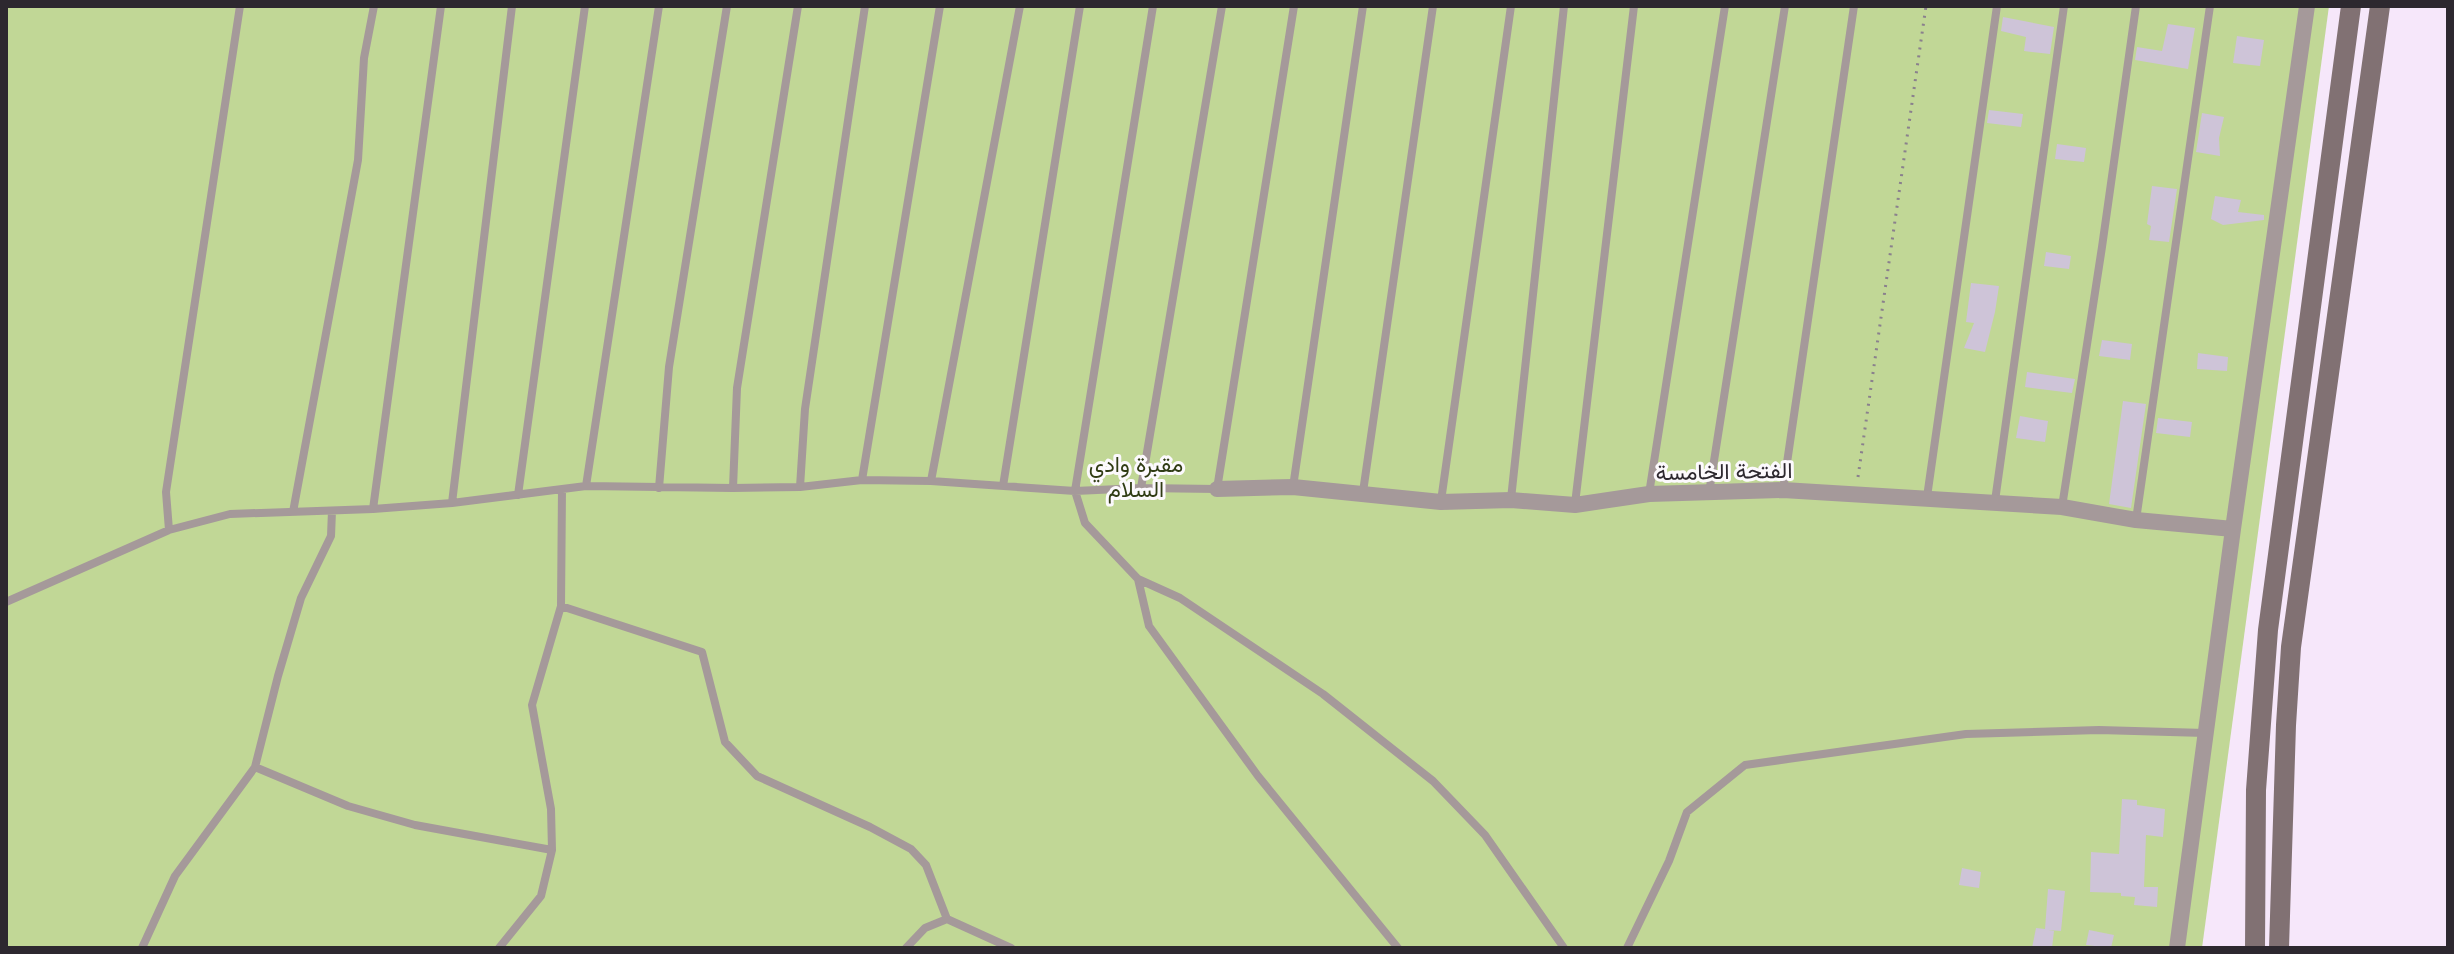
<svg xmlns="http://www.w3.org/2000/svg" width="2454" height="954" viewBox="0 0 2454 954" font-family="Inter,Vazirmatn,sans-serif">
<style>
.green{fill:#c1d796}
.building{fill:#cec4d8}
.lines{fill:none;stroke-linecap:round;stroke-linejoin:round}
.path{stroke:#8a808d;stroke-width:3;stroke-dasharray:2 6;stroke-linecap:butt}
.lane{stroke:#a5999a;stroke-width:8}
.street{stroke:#a5999a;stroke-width:16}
.secondary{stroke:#817173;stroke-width:20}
.labels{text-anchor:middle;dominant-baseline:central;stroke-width:6;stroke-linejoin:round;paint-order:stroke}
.park-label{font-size:22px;fill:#303c14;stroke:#fcf9fd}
.street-label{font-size:22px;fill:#2d282f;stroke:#fcf9fd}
</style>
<rect width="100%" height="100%" fill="#f6e7fa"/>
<path class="green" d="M6,6H2329L2202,948H6Z"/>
<path class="building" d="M2003,17L2054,27L2050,54L2024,51L2026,37L2001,31Z
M2168,24L2195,28L2188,69L2135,60L2137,47L2162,51Z
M2237,36L2264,40L2260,66L2233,63Z
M1989,110L2023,114L2021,127L1987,123Z
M2202,113L2224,117L2219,138L2220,156L2196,152Z
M2057,144L2086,148L2084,162L2055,159Z
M2152,186L2177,189L2169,242L2149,240L2151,226L2147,224Z
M2215,196L2241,200L2238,212L2264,215V220L2223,225L2211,219Z
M2046,252L2071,256L2069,269L2044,266Z
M1971,283L1999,286L1995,312L1985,352L1964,348L1974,323L1966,322Z
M2102,340L2132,344L2130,360L2099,356Z
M2198,353L2228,357L2227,371L2197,369Z
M2027,372L2075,379L2072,393L2025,387Z
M2123,401L2146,404L2131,508L2109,504Z
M2020,416L2048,421L2045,442L2016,438Z
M2158,418L2192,422L2190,437L2156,433Z
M2122,799L2137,800V805L2165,809L2163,837L2146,835L2144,887H2158L2157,907L2134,905L2135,897L2121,896V893L2090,892L2091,852L2119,854Z
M1962,868L1981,872L1979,888L1959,885Z
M2048,889L2065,891L2061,931L2048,930L2054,931L2052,948H2032L2036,928L2045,929Z
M2089,930L2114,935L2111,948L2086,945Z"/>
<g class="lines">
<path class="path" d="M1858,477L1926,6"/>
<path class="lane" d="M1153,6L1075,491L1085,523L1138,579L1149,626L1258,776L1398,948
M862,480L940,6
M931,481L1020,6
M586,486L659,6
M1003,486L1080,6
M800,487L805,409L865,6
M1293,487L1363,6
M659,488L669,367L727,6
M733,488L737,388L798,6
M1141,488L1222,6
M1783,490L1854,6
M1363,492L1433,6
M1709,493L1785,6
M1649,494L1725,6
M518,495L585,6
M1927,497L1997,6
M1511,499L1564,6
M1441,501L1511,6
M1995,501L2064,6
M452,503L512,6
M1575,504L1634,6
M2062,507L2102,247L2136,6
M373,509L441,6
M293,512L358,160L364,58L374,6
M2136,520L2210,6
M169,530L166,492L240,6
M1138,579L1180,598L1323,694L1433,781L1485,835L1564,948
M6,602L169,530L230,514L373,509L452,503L586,486L733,488L800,487L862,480L931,481L1075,491L1141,488L1217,489L1294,6
M561,606L702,652L725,742L757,776L870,827L911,849L926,865L947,919
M255,767L348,806L415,825L552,850
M142,948L175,876L255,767L278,676L301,598L331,536L332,511
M499,948L541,896L552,850L551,809L532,705L561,606L562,489
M906,948L925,928L947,919L1011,948
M1627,948L1669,861L1687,812L1745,765L1966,734L2099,730L2205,733"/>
<path class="street" d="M1217,489L1293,487L1441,502L1511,500L1575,505L1649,494L1783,490L2062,507L2136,520L2233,529
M2177,948L2233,529L2307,6"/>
<path class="secondary" d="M2255,948L2256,790L2268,630L2351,6
M2279,948L2286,725L2291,647L2380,6"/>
</g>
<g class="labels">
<g class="park-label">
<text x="1136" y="464">مقبرة وادي<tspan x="1136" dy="25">السلام</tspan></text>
</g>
<g class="street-label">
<text transform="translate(1724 471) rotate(-1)">الفتحة الخامسة</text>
</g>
</g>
<rect width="2454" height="954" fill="none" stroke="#2d282f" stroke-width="16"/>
</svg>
